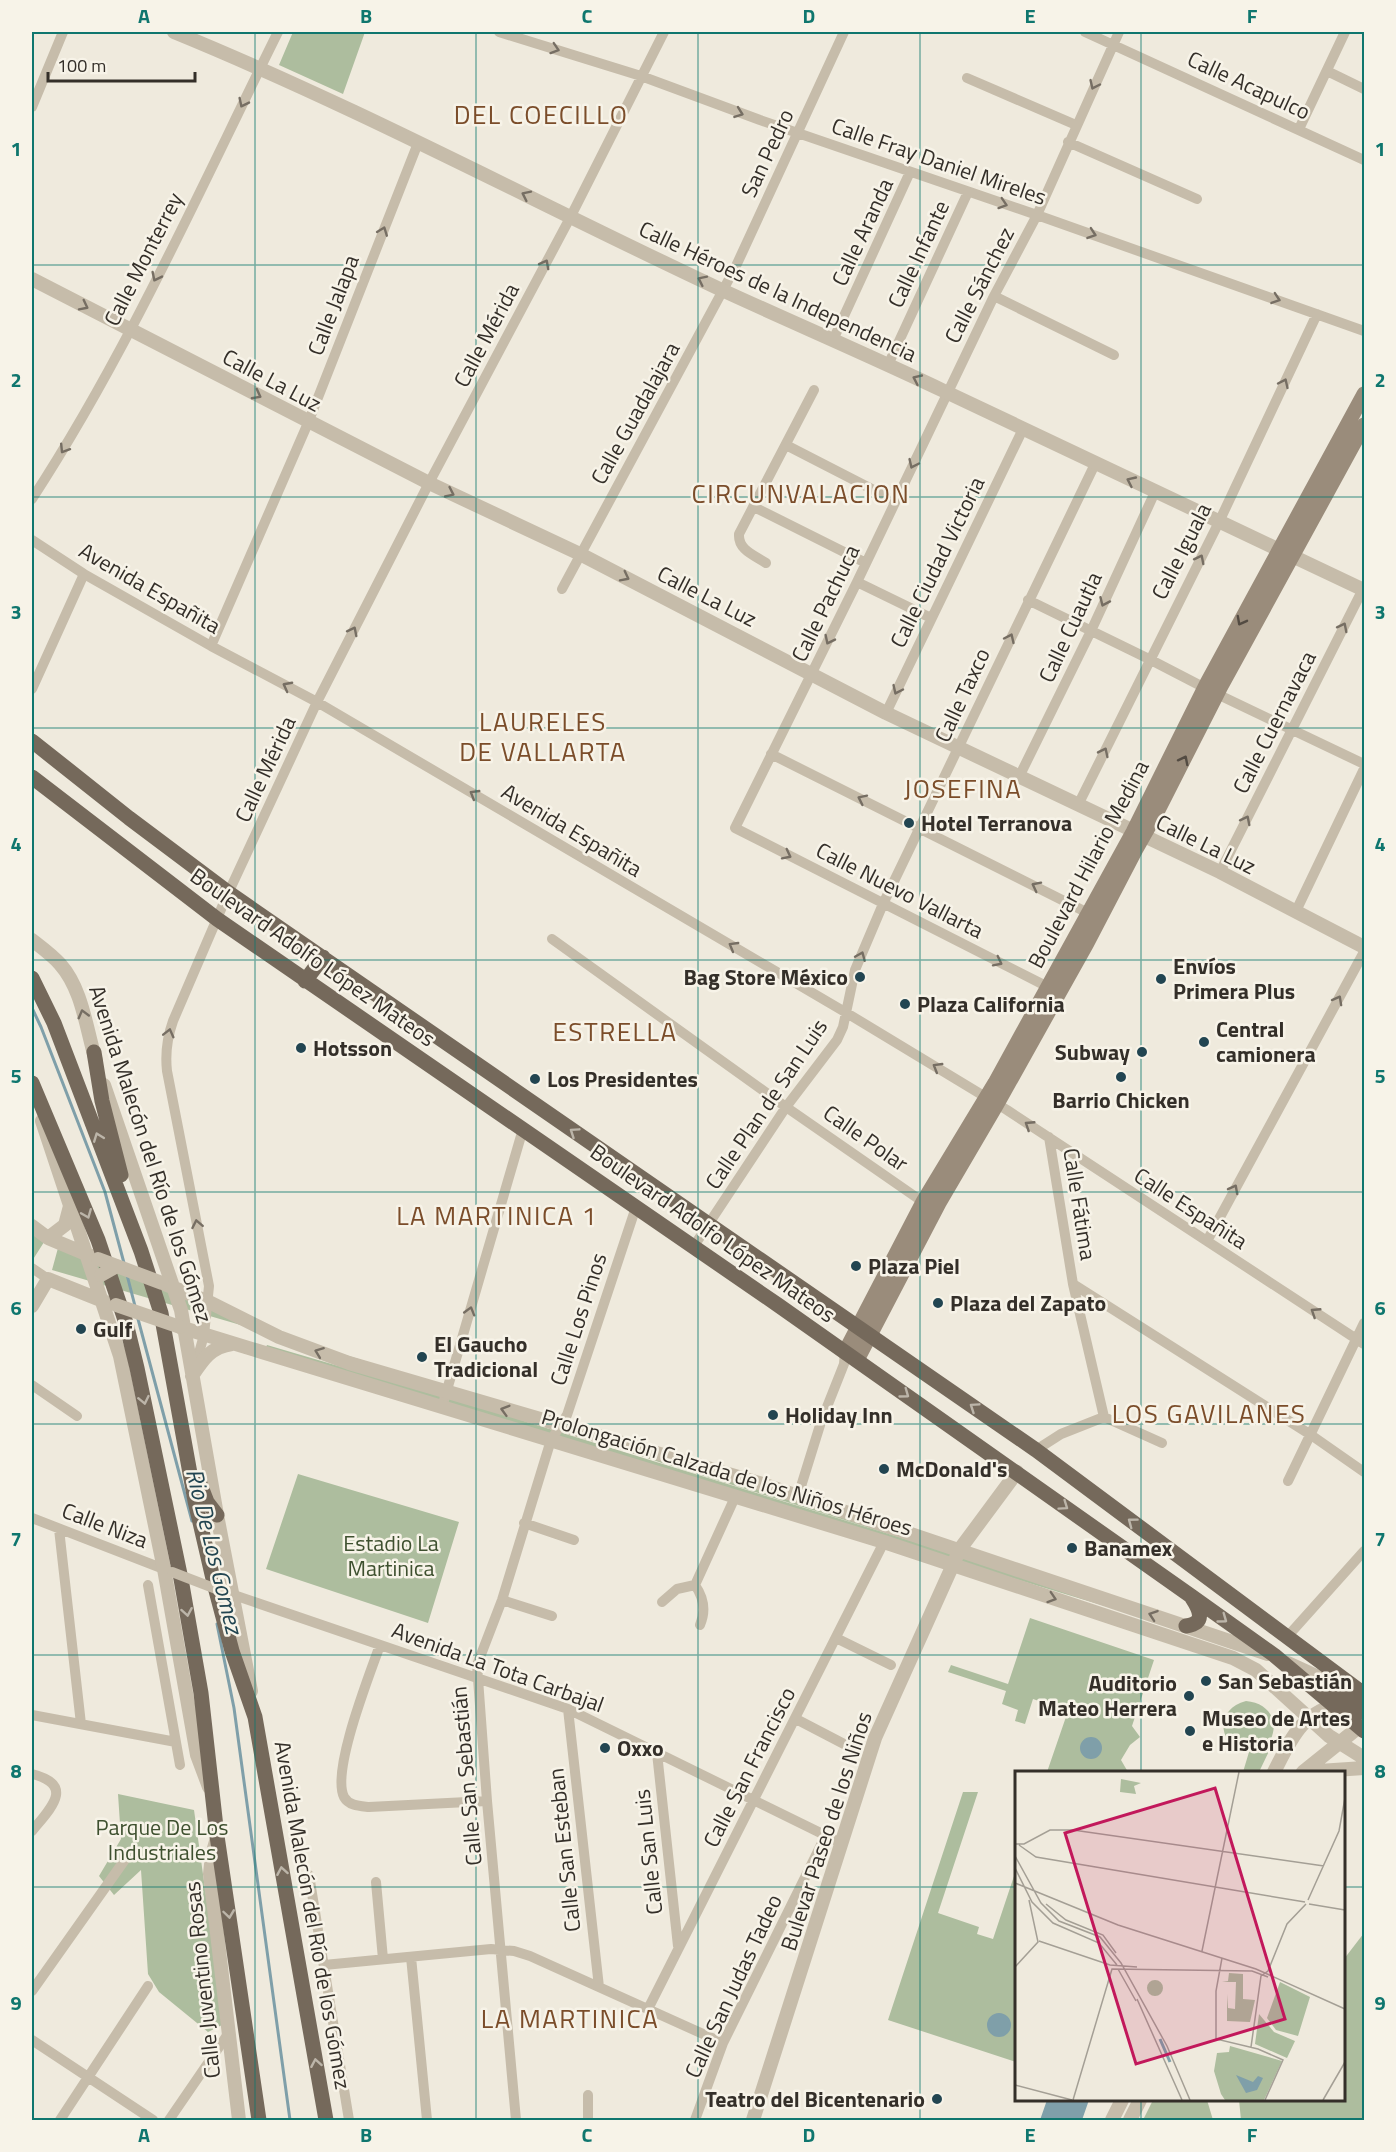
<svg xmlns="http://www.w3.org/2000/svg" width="1396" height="2152" viewBox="0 0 1396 2152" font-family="'Titillium Web',sans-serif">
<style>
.green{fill:#adbd9e;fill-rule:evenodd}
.water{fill:#7f9fa9}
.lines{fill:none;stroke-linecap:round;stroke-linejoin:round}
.stream{stroke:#7f9fa9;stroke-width:3}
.minor{stroke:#c6bcaa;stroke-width:10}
.tertiary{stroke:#c6bcaa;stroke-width:14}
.secondary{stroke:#9a8c7b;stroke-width:15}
.primary{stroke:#75695b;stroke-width:15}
.minor-bridge{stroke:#c6bcaa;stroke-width:10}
.tertiary-bridge{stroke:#c6bcaa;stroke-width:14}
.oneway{stroke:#766e63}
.oneway2{stroke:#534b42}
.oneway3{stroke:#bcb5a9}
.grid{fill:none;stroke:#0f766e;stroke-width:1.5;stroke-opacity:0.55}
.poi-dot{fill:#224551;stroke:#f7f3e8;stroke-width:2}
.labels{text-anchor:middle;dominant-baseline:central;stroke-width:5;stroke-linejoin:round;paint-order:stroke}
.street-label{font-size:22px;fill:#342f29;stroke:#f7f3e8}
.poi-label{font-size:22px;font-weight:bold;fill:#342f29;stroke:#f7f3e8;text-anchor:start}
.park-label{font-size:22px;fill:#3e502f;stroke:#f7f3e8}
.water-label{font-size:24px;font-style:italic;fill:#224551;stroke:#f7f3e8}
.quarter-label{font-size:26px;letter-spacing:1.5px;fill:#7b4d2a;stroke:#f7f3e8}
.inset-river{fill:none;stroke:#7f9fa9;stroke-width:3}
.inset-road{fill:none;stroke:#a49f95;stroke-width:1.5}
.view{fill:#c2185b;fill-opacity:0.15;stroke:#c2185b;stroke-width:3}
.inset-edge{fill:none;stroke:#342f29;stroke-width:3}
.neatline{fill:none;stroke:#0f766e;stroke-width:2}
.grid-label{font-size:20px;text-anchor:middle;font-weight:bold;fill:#0f766e}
</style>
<rect width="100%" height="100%" fill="#efeadd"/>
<path class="green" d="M293,32H365L343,94L279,65Z
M32,1229L46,1239L32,1261Z
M58,1248L336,1352L689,1463L1158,1622L736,1495L265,1349L267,1345L386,1380L244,1326L52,1270ZM514,1418L617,1448L665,1464L986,1564Z
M298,1474L459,1522L428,1623L266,1569Z
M1030,1618L1154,1660L1132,1726L1140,1737L1130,1745L1121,1760L1128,1772H1047L1068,1711L1033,1699L1025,1724L1015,1721L1018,1710L1002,1704L1006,1691L948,1672L951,1665L1008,1684Z
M1246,1701C1269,1703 1280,1721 1270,1741L1273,1743L1259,1772H1243L1249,1752C1217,1747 1214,1709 1246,1701Z
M963,1792H978L938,1913L979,1927L977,1934L993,1939L1016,1870V2062L888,2020Z
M118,1794L194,1810L224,2024L208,2032L159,1992L148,1974L141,1870L114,1895L99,1876L121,1839Z
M1364,1933V2120H1241L1239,2100H1344V1959Z
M1153,2100H1207L1213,2120H1143Z"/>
<path class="water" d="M1080 1748a11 11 0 1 1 22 0a11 11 0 1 1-22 0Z
M987 2025a12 12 0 1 1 24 0a12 12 0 1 1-24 0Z
M1047,2100H1089L1082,2120H1040Z"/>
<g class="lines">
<path class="stream" d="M32,1008L41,1027L105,1192L124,1263
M127,1275L135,1306
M138,1319L192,1521
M217,1624L234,1708L290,2120"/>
<path class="minor" d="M499,32L641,76L760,120L1037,215L1364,331
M1085,32L1364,160
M1327,71L1364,89
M967,78L1076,125
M32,107L63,32
M1299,129L1345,32
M1068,142L1197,199
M994,296L1114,355
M833,340L910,172
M888,365L968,192
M786,445L895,501
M32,499C128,352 200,189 278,32
M754,507L866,563
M32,540L84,574L211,646L317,702L845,1012L1007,1110L1364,1344
M766,563C754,555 738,550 739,534L814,390
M857,582L931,618
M562,589L736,266L844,32
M1028,600L1149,659L1205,688
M211,646L308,423L418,143
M32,689L84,574
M1217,694L1364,764
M886,713L1023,429
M771,754L1088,913
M1019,777L1091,631L1155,492
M1078,805L1219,522L1317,314
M1220,872L1363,589
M1296,911L1364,769
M552,939L786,1107L923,1202
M1048,987L735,828L857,582L994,296L1037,215L1119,32
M1049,1137L1073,1284L1104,1417
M1207,1241L1364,952
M694,1246L786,1107L837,1040L843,1027L855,970L883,904L1095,464
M32,1268L48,1279
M1073,1284L1311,1435L1364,1472
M195,1367L204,1335L209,1286L167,1071C165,1053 167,1038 173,1021L225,900L317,702L429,483L571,216L664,32
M32,1385L77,1416
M442,1407L523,1129
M1104,1417L1162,1443
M1036,1450L1061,1434L1104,1417
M1288,1481L1364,1323
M798,1496L821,1422L844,1364L845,1352
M32,1518L169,1571
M524,1523L574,1540
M59,1529L81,1724
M148,1585L180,1765
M695,1585L736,1495
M695,1585C704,1598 706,1611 700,1625
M228,1593L568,1709L841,1843
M502,1600L552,1616
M662,1602L677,1589L695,1585
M1287,1637L1364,1551
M836,1638L891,1665
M380,1645C370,1674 331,1771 344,1797C349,1806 360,1806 369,1807L487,1801
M568,1709L599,1987
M32,1715L176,1742
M796,1719L844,1744
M657,1753L678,1946
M32,1774C76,1785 50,1809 32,1831
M309,1875L349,2120
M376,1882L383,1959
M411,1957L427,2120
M324,1965L491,1949L514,1951L530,1956L723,2043
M32,1991L124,1861
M648,2009L884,1542
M32,2040L153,2120
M588,2095V2120
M60,2120L148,1986
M169,2120L228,2034
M516,2120L487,1801L477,1665L502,1600L551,1440L567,1415L636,1207
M695,2120L723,2043L825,1837"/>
<path class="tertiary" d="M174,32C362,109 540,205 724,291C798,325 873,357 946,392C1086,458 1225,524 1364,590
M32,279L429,483L580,554L886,713L1220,872L1364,947
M32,940C41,947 52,955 60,964C83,990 86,1029 96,1061
M104,1085L181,1310L217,1515L251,1691
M42,1121L120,1356L164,1569L197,1755L209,1787
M32,1226L48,1238L91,1256
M48,1238L65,1225L70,1206
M162,1283L209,1302L279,1337L349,1363L759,1483L1268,1654
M32,1306L48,1279L108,1303
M180,1327L884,1542L1233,1658L1256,1670L1329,1736L1364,1758
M192,1376C203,1359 211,1347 232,1344
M1288,1663L1336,1685
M1274,1772C1291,1739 1302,1711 1343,1703
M1303,1772L1364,1723
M1304,1772L1364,1768
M217,1838L212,1855L210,1874L239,2120
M753,2120L875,1738L960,1549L1017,1472
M1112,2120L1122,2100
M1130,2120L1140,2100"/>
<path class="secondary" d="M845,1352L923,1202L995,1083L1133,832L1207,683L1364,394
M857,1360L939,1203L997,1104L1087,943L1136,849L1157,812L1220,688L1364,425"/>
<path class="primary" d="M32,741L129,818L229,893L1036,1450L1364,1694
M32,777L217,919L778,1305L1191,1596L1274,1655L1364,1731
M32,978L54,1023L141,1251L161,1313L195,1501L214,1583L232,1651L255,1717L326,2120
M305,981L323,957
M94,1052L102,1101L121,1175
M32,1083L98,1240L126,1323L137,1368L181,1579L201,1693L217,1836L259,2120
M200,1484L207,1502L217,1515
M1186,1626C1205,1623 1201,1612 1192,1598
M1327,1682L1364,1712"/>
<path class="minor-bridge" d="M172,1572L224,1592"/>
<path class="tertiary-bridge" d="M98,1259L162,1283
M101,1275L117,1266
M116,1305L180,1327"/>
</g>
<defs><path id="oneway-chevron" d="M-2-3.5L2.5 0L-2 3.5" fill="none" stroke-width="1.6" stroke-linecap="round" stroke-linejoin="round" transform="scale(1.5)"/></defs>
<g class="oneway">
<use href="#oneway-chevron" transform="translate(555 49) rotate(18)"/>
<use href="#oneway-chevron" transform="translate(1094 85) rotate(115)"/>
<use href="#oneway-chevron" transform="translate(243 103) rotate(116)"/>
<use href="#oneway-chevron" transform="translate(739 113) rotate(20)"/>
<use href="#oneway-chevron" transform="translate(526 195) rotate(-154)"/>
<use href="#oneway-chevron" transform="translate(1003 204) rotate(18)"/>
<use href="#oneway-chevron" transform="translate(383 231) rotate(-69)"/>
<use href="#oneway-chevron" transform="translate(1092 234) rotate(19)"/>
<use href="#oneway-chevron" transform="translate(545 264) rotate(-62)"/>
<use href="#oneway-chevron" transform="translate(156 277) rotate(116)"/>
<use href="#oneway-chevron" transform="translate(702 280) rotate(-154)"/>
<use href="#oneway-chevron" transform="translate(1276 299) rotate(19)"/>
<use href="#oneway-chevron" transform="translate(84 306) rotate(27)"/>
<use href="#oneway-chevron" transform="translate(917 379) rotate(-155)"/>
<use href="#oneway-chevron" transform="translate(1284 383) rotate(-65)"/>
<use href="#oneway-chevron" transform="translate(257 395) rotate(28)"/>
<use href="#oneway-chevron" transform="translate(64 449) rotate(122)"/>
<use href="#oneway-chevron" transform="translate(913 464) rotate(115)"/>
<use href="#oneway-chevron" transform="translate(1131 481) rotate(-155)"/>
<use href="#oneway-chevron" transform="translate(450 493) rotate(25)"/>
<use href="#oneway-chevron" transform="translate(1200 559) rotate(-63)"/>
<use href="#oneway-chevron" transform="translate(625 577) rotate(27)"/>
<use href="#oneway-chevron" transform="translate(1104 602) rotate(114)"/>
<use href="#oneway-chevron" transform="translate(1343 627) rotate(-63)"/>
<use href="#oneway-chevron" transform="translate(353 631) rotate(-63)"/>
<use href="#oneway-chevron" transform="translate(1010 638) rotate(-65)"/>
<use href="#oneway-chevron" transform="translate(829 640) rotate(116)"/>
<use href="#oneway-chevron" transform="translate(287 686) rotate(-152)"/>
<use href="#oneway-chevron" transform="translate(897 690) rotate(115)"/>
<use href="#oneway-chevron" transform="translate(1104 752) rotate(-64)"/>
<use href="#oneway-chevron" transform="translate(474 794) rotate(-149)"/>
<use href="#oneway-chevron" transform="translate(862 799) rotate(-154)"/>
<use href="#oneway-chevron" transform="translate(1246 820) rotate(-63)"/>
<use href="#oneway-chevron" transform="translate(787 855) rotate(27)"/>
<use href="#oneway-chevron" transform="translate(1036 886) rotate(-153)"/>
<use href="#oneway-chevron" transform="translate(733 946) rotate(-150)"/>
<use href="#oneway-chevron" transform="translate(861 956) rotate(-67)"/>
<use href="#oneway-chevron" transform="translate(998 962) rotate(27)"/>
<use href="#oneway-chevron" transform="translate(1338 1000) rotate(-61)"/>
<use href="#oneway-chevron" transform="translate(83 1014) rotate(-105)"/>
<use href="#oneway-chevron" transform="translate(169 1033) rotate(-76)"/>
<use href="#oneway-chevron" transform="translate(937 1067) rotate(-149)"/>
<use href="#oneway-chevron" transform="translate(1029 1125) rotate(-147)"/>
<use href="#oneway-chevron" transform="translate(1234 1189) rotate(-62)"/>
<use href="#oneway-chevron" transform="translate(197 1224) rotate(-101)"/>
<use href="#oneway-chevron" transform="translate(470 1311) rotate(-74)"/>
<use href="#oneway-chevron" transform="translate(1315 1312) rotate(-147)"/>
<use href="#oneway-chevron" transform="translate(319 1352) rotate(-159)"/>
<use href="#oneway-chevron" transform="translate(505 1410) rotate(-164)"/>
<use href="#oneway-chevron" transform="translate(1052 1598) rotate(18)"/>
<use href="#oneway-chevron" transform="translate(1153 1615) rotate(-161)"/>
</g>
<g class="oneway2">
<use href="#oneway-chevron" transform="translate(1241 621) rotate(118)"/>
<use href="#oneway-chevron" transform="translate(1184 760) rotate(-63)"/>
</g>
<g class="oneway3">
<use href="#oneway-chevron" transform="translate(574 1132) rotate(-146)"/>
<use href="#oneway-chevron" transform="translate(98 1137) rotate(-111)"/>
<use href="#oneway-chevron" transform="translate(87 1214) rotate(68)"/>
<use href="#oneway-chevron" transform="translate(905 1394) rotate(36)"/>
<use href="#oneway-chevron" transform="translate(144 1400) rotate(78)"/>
<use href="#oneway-chevron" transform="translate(974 1407) rotate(-146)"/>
<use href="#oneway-chevron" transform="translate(1064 1506) rotate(35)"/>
<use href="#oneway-chevron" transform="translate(1132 1522) rotate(-143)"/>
<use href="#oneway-chevron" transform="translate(187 1612) rotate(80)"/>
<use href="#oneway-chevron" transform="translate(1223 1619) rotate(36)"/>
<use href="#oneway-chevron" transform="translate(282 1871) rotate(-100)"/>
<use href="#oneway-chevron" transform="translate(229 1914) rotate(82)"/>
<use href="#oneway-chevron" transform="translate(316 2063) rotate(-100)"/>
</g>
<path class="grid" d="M255,32V2120M476,32V2120M698,32V2120M920,32V2120M1141,32V1772M32,265H1364M32,497H1364M32,728H1364M32,960H1364M32,1192H1364M32,1424H1364M32,1655H1364M32,1887H1016M1344,1887H1364M1141,2100V2120"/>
<g class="poi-dot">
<circle cx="909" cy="823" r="6"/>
<circle cx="860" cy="977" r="6"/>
<circle cx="1161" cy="979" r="6"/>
<circle cx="905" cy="1004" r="6"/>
<circle cx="1204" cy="1042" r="6"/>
<circle cx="301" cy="1048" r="6"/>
<circle cx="1142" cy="1052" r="6"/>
<circle cx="1121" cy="1077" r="6"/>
<circle cx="535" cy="1079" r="6"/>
<circle cx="856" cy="1266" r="6"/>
<circle cx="938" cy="1303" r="6"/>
<circle cx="81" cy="1329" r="6"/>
<circle cx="422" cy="1357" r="6"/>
<circle cx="773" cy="1415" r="6"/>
<circle cx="884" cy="1469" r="6"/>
<circle cx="1072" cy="1548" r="6"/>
<circle cx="1206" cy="1681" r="6"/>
<circle cx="1189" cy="1696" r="6"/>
<circle cx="1190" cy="1731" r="6"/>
<circle cx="605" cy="1748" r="6"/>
<circle cx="937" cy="2099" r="6"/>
</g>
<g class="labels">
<g class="street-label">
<text transform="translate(1249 85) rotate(25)">Calle Acapulco</text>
<text transform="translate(767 153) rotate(-65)">San Pedro</text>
<text transform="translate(939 161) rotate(19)">Calle Fray Daniel Mireles</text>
<text transform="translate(862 232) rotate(-65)">Calle Aranda</text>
<text transform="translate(918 254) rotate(-65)">Calle Infante</text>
<text transform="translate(143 259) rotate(-63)">Calle Monterrey</text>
<text transform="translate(979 285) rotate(-63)">Calle Sánchez</text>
<text transform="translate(778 291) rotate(25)">Calle Héroes de la Independencia</text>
<text transform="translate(333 305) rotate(-69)">Calle Jalapa</text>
<text transform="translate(486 335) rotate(-62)">Calle Mérida</text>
<text transform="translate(272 380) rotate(28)">Calle La Luz</text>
<text transform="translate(635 413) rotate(-61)">Calle Guadalajara</text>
<text transform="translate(1181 551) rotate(-63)">Calle Iguala</text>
<text transform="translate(937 562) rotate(-64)">Calle Ciudad Victoria</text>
<text transform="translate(150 588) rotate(30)">Avenida Españita</text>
<text transform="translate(707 596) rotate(27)">Calle La Luz</text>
<text transform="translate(825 603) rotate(-64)">Calle Pachuca</text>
<text transform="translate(1070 627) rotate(-65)">Calle Cuautla</text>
<text transform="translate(962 695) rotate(-65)">Calle Taxco</text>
<text transform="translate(1274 722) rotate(-63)">Calle Cuernavaca</text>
<text transform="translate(265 769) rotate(-65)">Calle Mérida</text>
<text transform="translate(572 830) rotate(31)">Avenida Españita</text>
<text transform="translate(1206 844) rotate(26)">Calle La Luz</text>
<text transform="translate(1088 864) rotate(-62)">Boulevard Hilario Medina</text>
<text transform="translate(900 890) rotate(27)">Calle Nuevo Vallarta</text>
<text transform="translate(313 957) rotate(35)">Boulevard Adolfo López Mateos</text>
<text transform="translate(766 1104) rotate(-56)">Calle Plan de San Luis</text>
<text transform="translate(866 1138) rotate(35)">Calle Polar</text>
<text transform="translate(151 1154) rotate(72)">Avenida Malecón del Río de los Gómez</text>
<text transform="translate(1080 1204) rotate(81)">Calle Fátima</text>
<text transform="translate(1191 1208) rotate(33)">Calle Españita</text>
<text transform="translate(713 1233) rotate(35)">Boulevard Adolfo López Mateos</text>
<text transform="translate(578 1319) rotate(-72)">Calle Los Pinos</text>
<text transform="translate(727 1472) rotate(17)">Prolongación Calzada de los Niños Héroes</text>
<text transform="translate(105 1525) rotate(21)">Calle Niza</text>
<text transform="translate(498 1667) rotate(20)">Avenida La Tota Carbajal</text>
<text transform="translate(749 1767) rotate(-63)">Calle San Francisco</text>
<text transform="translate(466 1776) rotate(-95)">Calle San Sebastián</text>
<text transform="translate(826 1831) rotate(-72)">Bulevar Paseo de los Niños</text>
<text transform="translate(564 1850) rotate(-96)">Calle San Esteban</text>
<text transform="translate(648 1852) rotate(-96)">Calle San Luis</text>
<text transform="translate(313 1915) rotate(80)">Avenida Malecón del Río de los Gómez</text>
<text transform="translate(202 1980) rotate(-96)">Calle Juventino Rosas</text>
<text transform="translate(733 1986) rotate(-65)">Calle San Judas Tadeo</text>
</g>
<g class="poi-label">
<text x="921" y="823">Hotel Terranova</text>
<text x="1173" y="966">Envíos<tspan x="1173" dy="25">Primera Plus</tspan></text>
<text x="848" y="977" text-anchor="end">Bag Store México</text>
<text x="917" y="1004">Plaza California</text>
<text x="1216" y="1029">Central<tspan x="1216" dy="25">camionera</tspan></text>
<text x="313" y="1048">Hotsson</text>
<text x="1130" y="1052" text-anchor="end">Subway</text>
<text x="547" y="1079">Los Presidentes</text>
<text x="1121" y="1100" text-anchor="middle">Barrio Chicken</text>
<text x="868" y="1266">Plaza Piel</text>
<text x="950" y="1303">Plaza del Zapato</text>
<text x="93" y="1329">Gulf</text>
<text x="434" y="1344">El Gaucho<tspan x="434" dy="25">Tradicional</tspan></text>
<text x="785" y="1415">Holiday Inn</text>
<text x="896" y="1469">McDonald's</text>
<text x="1084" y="1548">Banamex</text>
<text x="1218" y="1681">San Sebastián</text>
<text x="1177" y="1683" text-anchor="end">Auditorio<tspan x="1177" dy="25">Mateo Herrera</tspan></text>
<text x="1202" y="1718">Museo de Artes<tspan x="1202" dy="25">e Historia</tspan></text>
<text x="617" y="1748">Oxxo</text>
<text x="925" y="2099" text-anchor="end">Teatro del Bicentenario</text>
</g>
<g class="park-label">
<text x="391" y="1543">Estadio La<tspan x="391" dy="25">Martinica</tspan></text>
<text x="162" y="1827">Parque De Los<tspan x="162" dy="25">Industriales</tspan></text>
</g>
<g class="water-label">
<text transform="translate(215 1551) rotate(76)">Rio De Los Gomez</text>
</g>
<g class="quarter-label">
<text x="541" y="114">DEL COECILLO</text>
<text x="801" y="493">CIRCUNVALACION</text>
<text x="543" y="721">LAURELES<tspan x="543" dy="30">DE VALLARTA</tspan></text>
<text x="963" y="788">JOSEFINA</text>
<text x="615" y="1031">ESTRELLA</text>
<text x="497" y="1215">LA MARTINICA 1</text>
<text x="1209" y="1413">LOS GAVILANES</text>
<text x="570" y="2018">LA MARTINICA</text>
</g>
</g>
<g transform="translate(1015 1771)">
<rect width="330" height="330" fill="#efeadd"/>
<path d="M106,8L126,12L119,15L121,23L105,21ZM214,202L228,203V228L240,229L235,251L212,250V223L213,237L220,238L221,211H207L213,210ZM132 217a8 8 0 1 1 16 0a8 8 0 1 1-16 0ZM265,211L295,226L283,265L261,259L252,247ZM244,243L259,261L280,270L272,287L240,273ZM215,275L267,290L249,329H210L206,323L199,300L202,282L214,281Z" fill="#adbd9e"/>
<path d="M221,304L238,311L243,305L248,307L242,319L231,322Z" fill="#7f9fa9"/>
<path class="inset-river" d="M145,268L155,291"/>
<path class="inset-road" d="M0,73H9L35,59H58L309,95M4,74L21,86L290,131M0,85L26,132L44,150L85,166L106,192L152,275L175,329M0,97L17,131L38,152L84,172L102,194M0,112L103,154L241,198L330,238M293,129L324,60L330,27M31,133L51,149L88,164L101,182M294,133L330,139M24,170L95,194L122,196M187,180L224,1M207,187L201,220V268L243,278L268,289L250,329M0,196L23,171L14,129M103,198L121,230M122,228L167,329M236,276L246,205L253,200L272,153L291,133M0,314L57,329M58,329L97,198L237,200L253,206M308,329L330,291"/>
<path class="view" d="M200,17L270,248L121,293L50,62Z"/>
<rect width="330" height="330" class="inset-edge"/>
</g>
<rect width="1396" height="2152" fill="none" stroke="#f7f3e8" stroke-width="66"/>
<path d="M48 72v9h147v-9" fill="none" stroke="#342f29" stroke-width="3"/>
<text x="57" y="72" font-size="18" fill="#342f29" stroke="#f7f3e8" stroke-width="4.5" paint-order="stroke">100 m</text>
<rect x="33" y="33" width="1330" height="2086" class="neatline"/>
<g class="grid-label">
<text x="144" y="23">A</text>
<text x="366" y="23">B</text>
<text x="587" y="23">C</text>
<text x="809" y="23">D</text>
<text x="1030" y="23">E</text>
<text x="1252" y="23">F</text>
<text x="16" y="156">1</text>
<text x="1380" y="156">1</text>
<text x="16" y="387">2</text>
<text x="1380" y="387">2</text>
<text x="16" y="619">3</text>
<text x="1380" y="619">3</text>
<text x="16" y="851">4</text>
<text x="1380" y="851">4</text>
<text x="16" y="1083">5</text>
<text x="1380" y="1083">5</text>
<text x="16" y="1315">6</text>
<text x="1380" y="1315">6</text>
<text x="16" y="1546">7</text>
<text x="1380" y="1546">7</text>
<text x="16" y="1778">8</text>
<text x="1380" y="1778">8</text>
<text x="16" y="2010">9</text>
<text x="1380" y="2010">9</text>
<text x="144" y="2142">A</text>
<text x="366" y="2142">B</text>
<text x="587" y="2142">C</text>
<text x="809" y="2142">D</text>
<text x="1030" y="2142">E</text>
<text x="1252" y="2142">F</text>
</g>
</svg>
